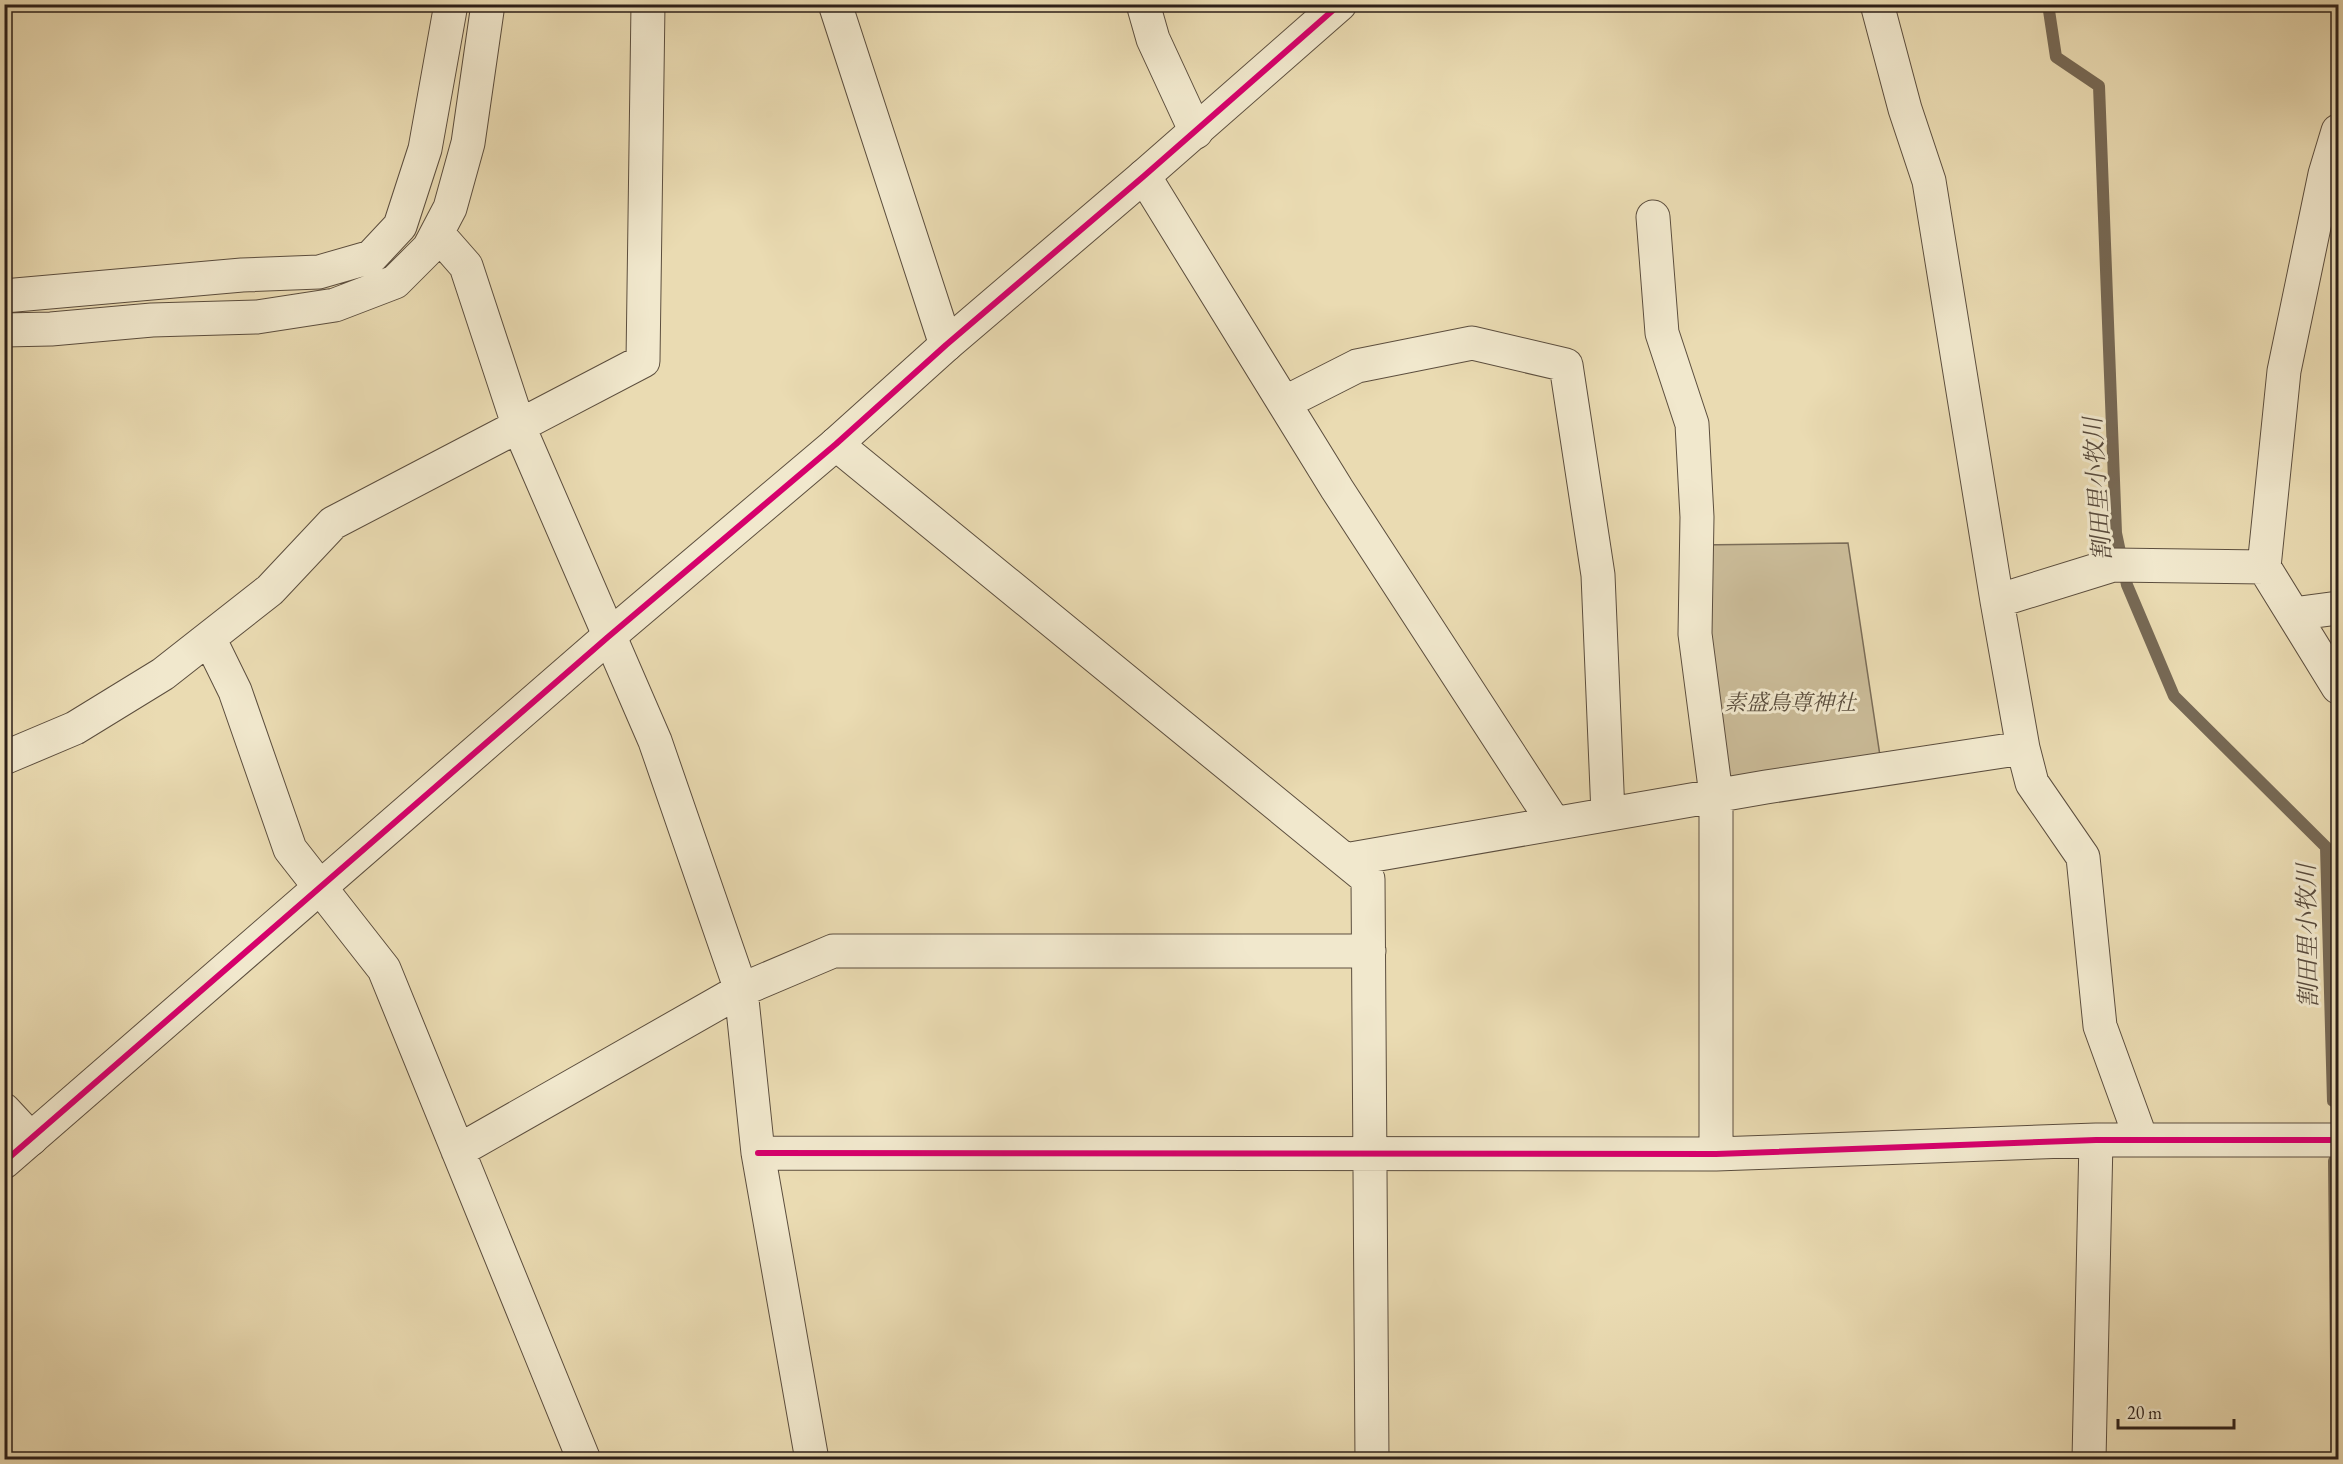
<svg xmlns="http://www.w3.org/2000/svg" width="2343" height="1464" viewBox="0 0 2343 1464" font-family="'EB Garamond','Noto Serif JP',serif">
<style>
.green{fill:#cabb98;stroke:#7b6d58;stroke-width:1.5}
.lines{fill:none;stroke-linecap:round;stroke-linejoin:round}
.stream{stroke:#776955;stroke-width:12}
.minor-casing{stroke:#5c4e3e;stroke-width:35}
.tertiary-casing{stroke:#5c4e3e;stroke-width:35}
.minor{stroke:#f1e8cd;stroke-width:33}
.tertiary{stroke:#f1e8cd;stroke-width:33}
.cycleway-casing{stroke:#f1e8cd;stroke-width:10}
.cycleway{stroke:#d6006c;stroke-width:6}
.labels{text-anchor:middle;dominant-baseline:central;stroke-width:6;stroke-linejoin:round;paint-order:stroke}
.park-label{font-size:22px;font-style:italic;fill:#5b4e3e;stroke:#f1e8cd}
.water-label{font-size:24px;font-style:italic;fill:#584a3c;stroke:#f1e8cd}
</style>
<rect width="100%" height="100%" fill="#eadbb2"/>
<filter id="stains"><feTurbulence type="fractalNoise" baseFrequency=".00333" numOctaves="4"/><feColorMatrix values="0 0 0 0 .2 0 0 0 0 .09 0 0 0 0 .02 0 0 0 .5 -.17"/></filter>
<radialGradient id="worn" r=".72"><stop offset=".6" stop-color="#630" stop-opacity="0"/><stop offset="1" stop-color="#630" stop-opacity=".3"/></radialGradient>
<path class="green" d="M1848,543L1882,769L1716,795L1697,545Z"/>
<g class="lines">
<path class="stream" d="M2048,4L2056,57L2099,86L2116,533L2127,585L2174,696L2326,847L2333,1101
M2334,1161L2337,1460"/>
<g class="minor-casing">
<path id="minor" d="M835,4L946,345
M1143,4L1153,39L1196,132
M1877,4L1905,109L1929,181L1997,601L2023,748L2032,783L2083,857L2100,1026L2141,1139
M2338,131L2325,174L2284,371L2264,567L2338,687
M1144,176L1337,489L1554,823
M1653,217L1662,333L1692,424L1697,517L1695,634L1716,795V1154
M437,233L466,266L519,427L655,741L741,990L758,1153L812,1460
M4,296L242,275L319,272L371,257L400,226L425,149L451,4
M4,330L51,329L152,320L257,317L335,305L395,282L429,248L450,208L468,143L488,4
M1284,403L1357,366L1472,343L1566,365L1598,575L1608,814
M836,444L1368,879L1372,1460
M1997,601L2113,565L2264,567
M2293,614L2338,608
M209,638L235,691L290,849L384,969L584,1460
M4,758L75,728L163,674L270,590L333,523L643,361L648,4
M1345,860L1766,787L2023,748
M4,1110L31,1139
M458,1151L741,990L833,951H1369
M758,1153L1716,1154L2096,1140H2338
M2089,1460L2096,1140"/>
</g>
<g class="tertiary-casing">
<path id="tertiary" d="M4,1162L608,637L836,444L946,345L1144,176L1340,4"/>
</g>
<use href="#minor" class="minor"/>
<use href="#tertiary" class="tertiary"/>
<g class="cycleway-casing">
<path id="cycleway" d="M758,1153L1716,1154L2096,1140H2338
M4,1162L608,637L836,444L946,345L1144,176L1340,4"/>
</g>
<use href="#cycleway" class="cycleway"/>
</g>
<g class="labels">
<g class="park-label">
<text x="1790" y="702">素盛鳥尊神社</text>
</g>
<g class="water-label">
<text transform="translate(2097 489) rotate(-94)">割田里小牧川</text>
<text transform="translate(2307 936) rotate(-91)">割田里小牧川</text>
</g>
</g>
<rect width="2343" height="1464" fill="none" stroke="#eadbb2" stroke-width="24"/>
<rect x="6" y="6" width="2331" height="1452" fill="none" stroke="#2c1f18" stroke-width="3"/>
<rect x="12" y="12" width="2319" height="1440" fill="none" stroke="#2c1f18" stroke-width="1.5"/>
<path d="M2118 1419v9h116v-9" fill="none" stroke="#2c1f18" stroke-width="3"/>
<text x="2127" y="1419" font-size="18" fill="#2c1f18" stroke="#f1e8cd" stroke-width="4.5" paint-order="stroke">20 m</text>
<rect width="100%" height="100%" filter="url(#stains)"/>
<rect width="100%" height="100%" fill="url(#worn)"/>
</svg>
